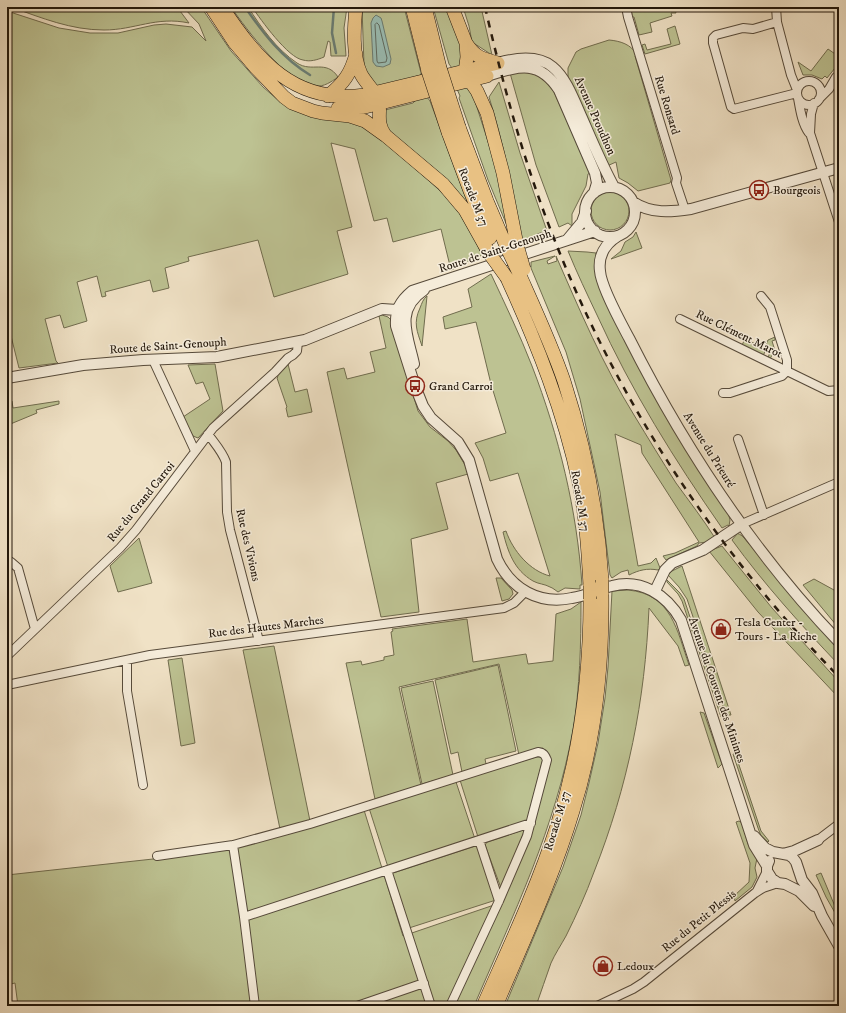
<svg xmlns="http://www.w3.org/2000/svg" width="846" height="1013" viewBox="0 0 846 1013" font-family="'IM FELL DW Pica',serif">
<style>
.green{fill:#bdc292;stroke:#706c4e}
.water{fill:#9abeb5;stroke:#6a7b71}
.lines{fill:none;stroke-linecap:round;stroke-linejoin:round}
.shore{stroke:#5e6a60;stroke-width:1}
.stream{stroke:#6a7b71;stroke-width:2.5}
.minor-casing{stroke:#564a3a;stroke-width:10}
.tertiary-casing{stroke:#564a3a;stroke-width:12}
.trunk-casing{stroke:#22170b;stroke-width:14}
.minor{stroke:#f5ecda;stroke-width:8}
.tertiary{stroke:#f5ecda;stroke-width:10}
.trunk{stroke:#e8c183;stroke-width:13}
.rail{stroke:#22170b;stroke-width:2.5;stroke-dasharray:7 7;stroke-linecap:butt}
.trunk-bridge-casing{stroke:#22170b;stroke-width:14;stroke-linecap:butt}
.trunk-bridge{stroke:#e8c183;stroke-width:13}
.labels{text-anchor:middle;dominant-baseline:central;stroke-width:3;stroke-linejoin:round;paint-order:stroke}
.street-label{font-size:12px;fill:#22170b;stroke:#f5ecda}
.poi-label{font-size:12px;fill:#22170b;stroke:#f5ecda;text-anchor:start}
</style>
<rect width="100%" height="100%" fill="#f0e2c6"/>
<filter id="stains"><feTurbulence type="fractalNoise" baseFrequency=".005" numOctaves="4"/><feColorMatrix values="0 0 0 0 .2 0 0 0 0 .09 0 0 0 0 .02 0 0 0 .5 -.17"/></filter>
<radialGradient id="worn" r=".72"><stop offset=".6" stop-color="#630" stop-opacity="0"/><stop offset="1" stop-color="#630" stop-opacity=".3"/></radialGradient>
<path class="green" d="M11,7H177L189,23C156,16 135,30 104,30C71,30 42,18 11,7Z
M183,7H201L231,51L263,87L278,100L296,111L348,120L368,129L411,165L446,196L460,214L474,238L482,255L451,270L441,229L393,242L387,218L374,221L355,149L331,143L352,227L337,231L348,274L274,297L258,240L188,257L189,261L165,268L169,288L153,292L150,280L105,292L106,296L102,297L97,276L77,282L87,321L64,328L60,315L45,319L56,361L58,363L19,368L10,332L7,333V11L59,28L90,33H118L154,25L166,24L192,27L206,41L199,24Z
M231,7H248C261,27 276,49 297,63C312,73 326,59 338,77C331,82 324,87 315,86C286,83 247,30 231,7Z
M252,7H347L344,28L346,56H331L330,42L328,41L324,57C317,60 310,62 303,60C288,58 261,20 252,7Z
M362,7H404L421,73V75L375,88L368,81L364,65Z
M433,7H448L462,47L461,66L452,68L449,64Z
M463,7H481L492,55L472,42L469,26Z
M631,7H674L676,13H671L672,16L650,23L652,32L639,35L634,17H632Z
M675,26L680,44L645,54L642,45L645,44L647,50L671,44L667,29Z
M609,40C620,41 631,44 637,55L635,56L671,180L670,183L638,191L628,183L619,178L616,162L607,166L568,79V68L576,52L581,49Z
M828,49L838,56L839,63L827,78L825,76L822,79L812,75H803L798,62L811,71Z
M516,71C537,74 541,74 554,92L590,173L588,174L586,186L572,214V226L568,223L559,227L536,165L510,73Z
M499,82L520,153L547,231L537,234L536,236L548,237L527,244L524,241H522C513,193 504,144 489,97Z
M467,86L473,95L501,182L510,233L488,180L459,98L460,96L457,89Z
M427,97L430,101L467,201L464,202L386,127L385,110L413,103L416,100Z
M591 211a19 19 0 1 1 38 0a19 19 0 1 1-38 0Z
M636,232L642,248L611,259L621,251L625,242L633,237Z
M568,251L587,252L596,253L595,271L728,512L730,520L729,526L728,525L722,528C674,459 632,392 597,315C587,294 577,273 568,251Z
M555,256L547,261L548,264L557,261L556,256C580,311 603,365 634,415C648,438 662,461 676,483C689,501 703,519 715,538L707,542L699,543L697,546L666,560L663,556L675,553L699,542L642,453L641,445L615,434L638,566L651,563L656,558L660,568L658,570C647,568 639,570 629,575L628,570L621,572L612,578L610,575L600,492L580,399L566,352L531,268V262Z
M491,274C505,304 520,335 532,366C559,436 577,510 582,585H580V589L565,588L558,592C555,590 553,588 550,587C545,584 538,584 533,581C514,570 508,552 503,532L506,531C513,551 530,571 550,576L518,473L490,481L483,458L475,443L506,433L491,384L476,322L445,329L443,317L472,307L468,289Z
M427,296L422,346C417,331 413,323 420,308C422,303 423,299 427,296Z
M382,315L388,317L392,321L396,338L418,411L430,427L448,441L456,450L465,465L468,474L436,483L448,529L411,539L419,612L381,617L327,372L344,368L347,379L375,372L370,352L386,348L379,316Z
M775,337V340L772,341L776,354L772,355L770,359L768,358L771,349L767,347L763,356L742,345L745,339L764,348L768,340Z
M215,364L223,411L198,438L193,436L183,417L210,399L203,382L196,384L188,365Z
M288,364L295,392L307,389L312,412L288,417L286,408L287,407L277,378L278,377L277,375Z
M7,401H12L13,408L59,401V404L36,410L37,413L8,425Z
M736,533C746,535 746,545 755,548L819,627L839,648V665C801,625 764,584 732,540L737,534Z
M139,538L152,583L118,592L110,566Z
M722,546L772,608L839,682V698L758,612L709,551Z
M682,566L731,715H726L687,599L679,587L668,575L672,571Z
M496,578H501L512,590L513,594L509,599L502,601Z
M814,579L834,590L837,585L839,586V623L837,626L803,585Z
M667,580L680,593L684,599L723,716L721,717L682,601L678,594L667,582Z
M628,590C672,594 677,631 689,665L685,666L678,646L649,608C645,701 628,786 594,872C586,894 576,916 566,936C561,945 555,954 551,963C546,977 541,992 536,1006H505L563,867L581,815L589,783L598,743L605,698L608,667L612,591Z
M581,602C581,644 580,687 573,729C556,827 513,915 474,1006H452L485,939L550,760C549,753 546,752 543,748L519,755L499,664L399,687L421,785L375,799L346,663L361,661L362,665L384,660V657L394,655L391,632L393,631L392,629L467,619L473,662L526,654L528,664L553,661L556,614L571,609Z
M274,646L310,821L280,829L243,650Z
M182,658L195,743L181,746L168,660Z
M498,665L516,751L485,759L486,764L462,772L458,752L451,754L435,680Z
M433,681L453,775L422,784L401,688Z
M700,712L704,713L722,764L718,768Z
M735,753L761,831L769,841L768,842L761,836L758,828L733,754Z
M536,757H541L543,759L527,821L478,837L460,780Z
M456,782L475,839L388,867L369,808Z
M364,810L403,936L494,905L446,1006H18L15,983L7,985V875L153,859L223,849Z
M739,821L742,823L748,844L757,858L755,868L757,877L752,887L735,901L734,896L749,882L750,863L736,822Z
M526,829L501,888L485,845L487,842Z
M475,846L479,847L496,900L409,928L392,875L393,873Z
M821,873L839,916V920L826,897L816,875Z"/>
<path class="water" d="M376,15L381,18L382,21L391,59L390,64L383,67L376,66L373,62L371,23L373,18Z"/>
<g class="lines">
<path class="shore" d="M377,23L379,25L387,58L386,62L378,63L377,61L375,25Z"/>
<path class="stream" d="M245,7C263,33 282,58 310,75
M334,7L332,33L336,53"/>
<g class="minor-casing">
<path id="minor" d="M626,7L628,17L677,178L676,183L685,210
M776,7L777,22L791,75L797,90
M777,22L753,29L743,28L716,35L713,38V43L731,107L734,109L797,93
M797 93a12 12 0 1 1 24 0a12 12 0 1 1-24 0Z
M798,98C800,109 802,124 809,133
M819,99L829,89L836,77
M814,103L811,114L810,133L839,222
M680,319L828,391L839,390
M153,360L195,451
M723,393H730L782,376L787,371V360L770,307L761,296
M208,434C215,444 222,451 226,462L227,512L230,530L259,641
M738,439L764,515
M742,524L839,482
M11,562L18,568L35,629
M7,656L120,548L136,530L213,428L275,372L288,358L293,355L297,351L298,342
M127,660V691L143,785
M7,685L150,655L504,608L514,603L525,592
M479,840L499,901
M818,840L839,824
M233,845L244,917L255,1006
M157,856L233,845L310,824L538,752C544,753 545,755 547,760L527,836L499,901L450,1006
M387,870L431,1006
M757,891L767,871
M244,917L531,823
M357,1006L424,983
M597,1006L633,989L644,982L755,893L763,888L778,883"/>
</g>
<g class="tertiary-casing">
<path id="tertiary" d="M498,63C554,47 563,74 582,118C592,141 602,165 614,187
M487,76C517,67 538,58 559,90L595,173L597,183L594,193
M585 212a25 25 0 1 1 50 0a25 25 0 1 1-50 0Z
M633,202C651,214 671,212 691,209L839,168
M595,231L412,291C400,301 395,310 396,326L415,386L423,406L431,418L458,442L469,460L497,559C511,589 539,605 572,598C586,596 599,589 612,586C641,578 667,595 681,620L754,845L767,866
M618,236C605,244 598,256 600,271C601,287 621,323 629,338C684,447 754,553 839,642
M567,240L582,222L586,211
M414,364C408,336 394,310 424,290
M7,378L83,365L143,360L217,357L305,340L382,309L397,310L405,315
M655,591L665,570L672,563L703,550L742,524
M754,836L765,848L773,852L789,855L793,858L796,862L802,880L812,893L822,916L839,946
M783,854L794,851L818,840
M769,861L767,866V871L772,879L778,883L785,884L799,891L814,906"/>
</g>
<g class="trunk-casing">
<path id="trunk" d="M211,7L234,42L256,68L284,97L292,103L313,111L322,113L350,116L365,121L386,136L443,184L465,210L489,253
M222,7C258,61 295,105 365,95L498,63
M356,7C354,28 352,54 361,74C366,84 376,91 379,102C381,115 376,122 385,135
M412,7L428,71
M425,7L440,68
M452,7L466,43L467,57L465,72L470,81L477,91L487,113L503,173L517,245
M466,43C475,57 482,59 498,63
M328,96C344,83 351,73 356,54
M338,108L365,107L487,76
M459,127L487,201L507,248
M448,132L470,191L490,238
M518,271C534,307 551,343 564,381C585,446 598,512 602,580
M507,278C537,344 564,412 579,483C586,517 588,551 590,586
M483,1006C509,947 537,888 557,826C580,753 590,676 590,599
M496,1006C523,942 553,878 573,811C595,741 603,666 602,593"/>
</g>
<use href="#minor" class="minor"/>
<use href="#tertiary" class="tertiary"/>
<use href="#trunk" class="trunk"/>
<path class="rail" d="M485,7C503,85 524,162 553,236C617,401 716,551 839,677"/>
<g class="trunk-bridge-casing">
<path id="trunk-bridge" d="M440,68L459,127
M428,71L448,132
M517,245L524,269
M507,248L518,271
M489,253L507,278
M602,580V593
M590,586V599"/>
</g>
<use href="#trunk-bridge" class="trunk-bridge"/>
</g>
<defs>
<g id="bus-ring" transform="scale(1)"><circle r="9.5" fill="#f5ecda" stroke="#8f2418" stroke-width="1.5"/><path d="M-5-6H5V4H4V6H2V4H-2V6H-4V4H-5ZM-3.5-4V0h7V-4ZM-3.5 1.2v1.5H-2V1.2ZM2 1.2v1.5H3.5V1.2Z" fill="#8f2418"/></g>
<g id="shop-ring" transform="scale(1)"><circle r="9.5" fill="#f5ecda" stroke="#8f2418" stroke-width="1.5"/><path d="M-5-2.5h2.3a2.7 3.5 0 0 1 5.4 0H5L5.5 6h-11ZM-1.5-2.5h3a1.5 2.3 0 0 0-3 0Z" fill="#8f2418"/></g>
</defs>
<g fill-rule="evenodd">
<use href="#bus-ring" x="759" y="190"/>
<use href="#bus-ring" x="415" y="386"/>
<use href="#shop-ring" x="721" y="629"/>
<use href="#shop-ring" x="603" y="966"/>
</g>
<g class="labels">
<g class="street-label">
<text transform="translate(667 105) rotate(73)">Rue Ronsard</text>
<text transform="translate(595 116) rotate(66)">Avenue Proudhon</text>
<text transform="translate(473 197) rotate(68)">Rocade M 37</text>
<text transform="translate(495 251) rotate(-18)">Route de Saint-Genouph</text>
<text transform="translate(739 334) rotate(26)">Rue Clément Marot</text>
<text transform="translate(168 346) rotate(-4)">Route de Saint-Genouph</text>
<text transform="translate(709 450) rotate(58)">Avenue du Prieuré</text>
<text transform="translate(580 501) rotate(80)">Rocade M 37</text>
<text transform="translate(141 502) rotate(-51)">Rue du Grand Carroi</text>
<text transform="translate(248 545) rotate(77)">Rue des Vivions</text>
<text transform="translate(266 627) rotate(-7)">Rue des Hautes Marches</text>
<text transform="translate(717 690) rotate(71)">Avenue du Couvent des Minimes</text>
<text transform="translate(557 821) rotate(-73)">Rocade M 37</text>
<text transform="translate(699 921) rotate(-39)">Rue du Petit Plessis</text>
</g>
<g class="poi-label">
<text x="773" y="190">Bourgeois</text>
<text x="429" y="386">Grand Carroi</text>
<text x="735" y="622">Tesla Center -<tspan x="735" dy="14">Tours - La Riche</tspan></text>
<text x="617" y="966">Ledoux</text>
</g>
</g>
<rect width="846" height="1013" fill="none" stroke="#f0e2c6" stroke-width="24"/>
<rect x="8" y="8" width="830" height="997" fill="none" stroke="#22170b" stroke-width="2"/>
<rect x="12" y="12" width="822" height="989" fill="none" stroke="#22170b"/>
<rect width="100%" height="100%" filter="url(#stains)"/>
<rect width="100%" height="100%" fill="url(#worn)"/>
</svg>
